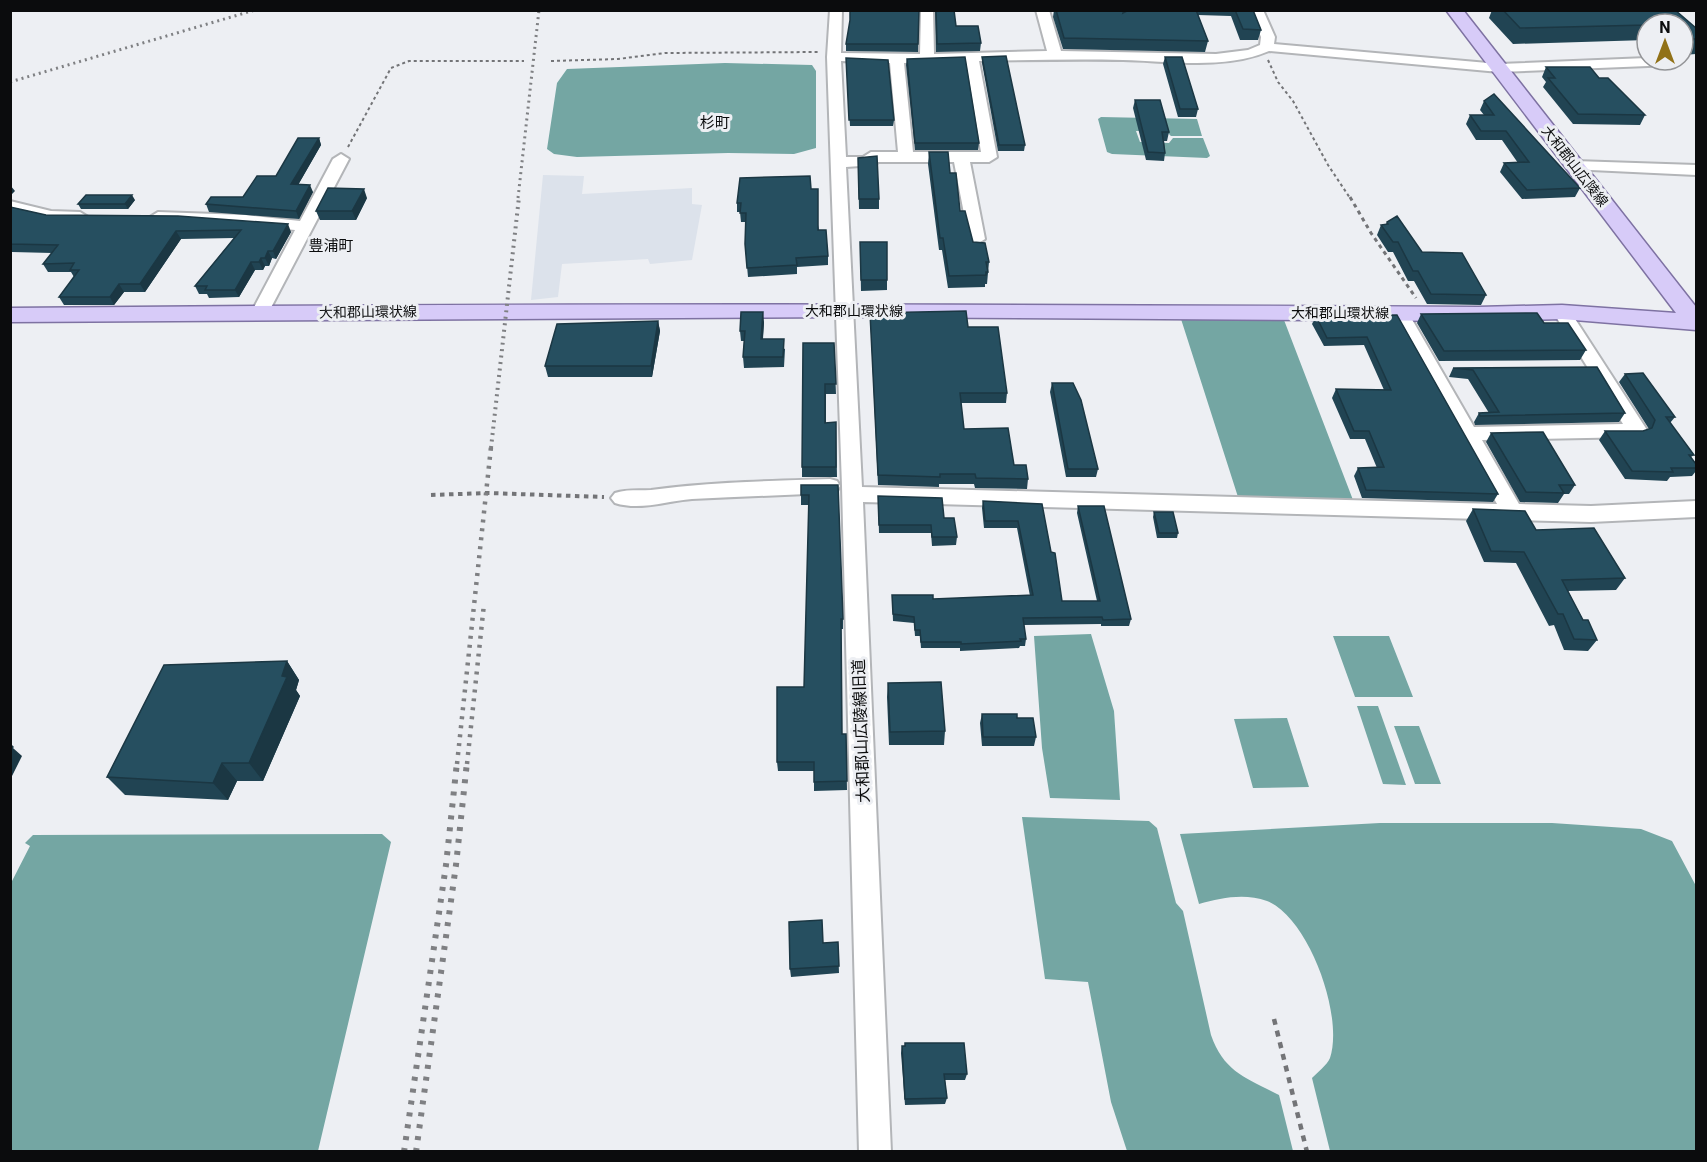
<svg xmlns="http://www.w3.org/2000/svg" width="1707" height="1162" viewBox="0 0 1707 1162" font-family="Roboto,'Noto Sans JP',sans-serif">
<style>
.built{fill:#dce2eb}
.water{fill:#74a6a3}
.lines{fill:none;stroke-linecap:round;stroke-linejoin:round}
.minor-casing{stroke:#b3b5b8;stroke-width:4}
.major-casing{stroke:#7e72a2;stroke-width:3}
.path-far3{stroke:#737477;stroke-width:2;stroke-dasharray:3 3;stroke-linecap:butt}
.path-far2{stroke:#737477;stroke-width:3;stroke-dasharray:4 4;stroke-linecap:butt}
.path-far1{stroke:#737477;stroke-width:4;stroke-dasharray:4.5 4.5;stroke-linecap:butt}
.path{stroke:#737477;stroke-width:4.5;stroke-dasharray:6 6;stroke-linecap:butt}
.minor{fill:#fff;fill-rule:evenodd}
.major{fill:#d7cbf8;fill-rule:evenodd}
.rail-far3{stroke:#7f8083;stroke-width:3;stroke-dasharray:2 4;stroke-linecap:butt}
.rail-far2{stroke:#7f8083;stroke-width:4;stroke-dasharray:2 4.5;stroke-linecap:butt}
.rail-far1{stroke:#7f8083;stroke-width:4.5;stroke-dasharray:3 6;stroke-linecap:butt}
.rail{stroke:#7f8083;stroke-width:6;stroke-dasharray:4 8;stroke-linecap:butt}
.wall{fill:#214453}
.shaded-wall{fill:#1b3743}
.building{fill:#264f60;stroke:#1b3743;stroke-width:1.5}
.labels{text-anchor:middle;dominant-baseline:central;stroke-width:6;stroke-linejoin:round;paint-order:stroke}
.far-street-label{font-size:14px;fill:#0b0c0d;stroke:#edeff3}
.far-neighbourhood-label{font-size:15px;fill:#0b0c0d;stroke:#edeff3}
.street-label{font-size:16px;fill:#0b0c0d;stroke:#edeff3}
</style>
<rect width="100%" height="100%" fill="#edeff3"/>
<path class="built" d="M543,175L584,176L582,194L692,188V204L702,205L692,260L650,264L648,259L562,264L558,297L531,300Z"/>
<path class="water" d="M725,63L812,65L816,71V148L794,154L728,153L577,157L554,154L547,149L557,83L567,69Z
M1101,117L1197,119L1202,136H1171L1165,130L1136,131L1140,142L1169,143L1173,138H1203L1210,156L1207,158L1112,154L1107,152L1098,119Z
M1181,319L1284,320L1353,500L1238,497Z
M1091,634L1114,711L1120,800L1050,798L1042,748L1034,636Z
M1333,636H1389L1413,697H1355Z
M1357,706H1378L1406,785L1383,784Z
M1287,718L1309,787L1253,788L1234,719Z
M1394,726H1419L1441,784H1415Z
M1022,817L1149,821L1157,828L1176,903L1183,911L1211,1035C1224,1072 1246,1078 1279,1095L1293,1151H1127L1111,1102L1088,982L1045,979Z
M1380,823H1552L1641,829L1672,841L1696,886V1151H1330L1312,1078C1317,1073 1327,1065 1330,1058C1344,1016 1309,918 1267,901C1244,893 1221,898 1199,904L1180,834Z
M382,834L391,842L318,1151H11V883L30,846L25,843L33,835Z"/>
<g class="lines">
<g class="minor-casing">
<path id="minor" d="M830,10H842L841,53L920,54L921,10H933L934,54L1047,51L1036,10H1049L1061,51L1216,54L1248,50L1260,45L1261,37L1250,10H1263L1275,37L1274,44L1499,64L1647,58V60L1680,61L1673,65L1499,72L1269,51C1225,70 1169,61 1123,60C1075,59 1027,60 979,61L997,157L989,162H970L985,239L977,244L969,239L954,162H878L875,165L846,167L862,487L1497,504L1391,313L1394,309H1406L1474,427L1623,424L1553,312L1556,308H1568L1647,430L1644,435L1637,437L1482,440L1519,504L1591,506L1696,501V517L1591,522L863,502L891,1152H859L842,486L827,57ZM841,61L890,63L898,152H871L863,157H846ZM966,61L981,152H913L904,63Z
M341,154L349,159L266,317H254L251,313L295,230L245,225L158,222L150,217L158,212L245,215L300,221L333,159Z
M1575,161L1696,165V175L1570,169L1567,166L1570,163Z
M10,201L51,211L80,212L88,217C76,231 27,215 10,211Z
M830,479L837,481L840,486L837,491L830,493C784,495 738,497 692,499C667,501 640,511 615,503L611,498L615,493C627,489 639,491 651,490C710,482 770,481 830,479Z"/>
</g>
<g class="major-casing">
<path id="major" d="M1446,10H1463L1696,307V330L1562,319L1478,321L845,317L10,322V308C500,303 989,304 1478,307L1562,305L1676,313Z"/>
</g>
<path class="path-far3" d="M1268,60L1278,82L1293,101L1328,165L1350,198
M551,61L618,59L665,53L818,52
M348,147L391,68L409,61H524"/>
<path class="path-far2" d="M1350,197L1371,233L1416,298"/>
<path class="path-far1" d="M431,495L488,493L604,497"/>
<path class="path" d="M1274,1019L1307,1152"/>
<use href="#minor" class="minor"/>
<use href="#major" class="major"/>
<path class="rail-far3" d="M10,82L255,10
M518,198L539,10"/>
<path class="rail-far2" d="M491,448L519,197"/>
<path class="rail-far1" d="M457,764L491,447
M467,764L484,604"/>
<path class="rail" d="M404,1152L446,865L457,762
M416,1152L456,865L467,762"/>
</g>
<path class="wall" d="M919,10L918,52L846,51V44L850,21Z
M935,10H954L956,26L981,43L980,51L936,52Z
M1054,10H1253L1261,30L1258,40H1240L1231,16L1198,15L1208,41L1205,52L1063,49L1053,17Z
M1492,10H1675L1696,28V54L1683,55V24H1647V40L1513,44L1489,18Z
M982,57L1025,145L1024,151H998L982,63Z
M1165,57L1198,109L1196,117H1178L1163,64Z
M846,58L894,120L893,126H850Z
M907,59L979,143L978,150H915L906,65Z
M1546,67L1599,78L1645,115L1640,125L1573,124L1543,87L1546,82L1542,77Z
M1135,100L1169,132L1167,141H1164L1165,153L1164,161L1146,160L1133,108Z
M1484,101L1580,188L1575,197L1522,199L1500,172L1504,163H1518L1502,140H1476L1466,124L1470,115H1484L1480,110Z
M319,138L321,145L298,185L313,192L299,219L209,212L206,204L243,197L276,176Z
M929,152L950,173L960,211L973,242L989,262L987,284H985V287L948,288L942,250H939L928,164Z
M858,158L879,199V209H859Z
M811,189L819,230L828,256V265L797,267V274L748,277L745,244L746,222H741L740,212H737V203Z
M367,198L356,220H320L316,211Z
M135,200L128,209H81L78,204Z
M10,207L46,215L291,232L276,259L272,258L269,266H265L263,270H255L239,297L209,298L207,294H199L195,286L234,238L181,239L145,292H124L114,305H64L59,297L74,277L71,272H48L43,264L52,253L12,252L10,254Z
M1387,222L1422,252L1486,295L1481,305L1427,304L1414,281H1408L1393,252H1388L1377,235L1381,225L1386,224Z
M860,242H887V290L861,291Z
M870,313L968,327L1007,393L1006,403H961L964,429L1014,465L1028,479L1027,489L975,488L974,484H939V487L878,485Z
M1421,314L1544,323L1586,350L1580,360L1439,361L1417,323Z
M1397,315L1498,494L1493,502L1362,498L1354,476L1358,468H1377L1365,439H1350L1332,398L1336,389L1384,390L1364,345L1324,346L1312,324L1316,316Z
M658,321L660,331L652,377H548L545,366Z
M764,322L763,339L785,349L784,367L744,368L743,357L744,341H741L740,331Z
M834,343L836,394H826V423L836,422L837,477H802V467Z
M1597,367L1625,413L1619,422L1475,425L1474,422L1479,413H1489L1468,379L1449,377L1453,368Z
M1625,374L1675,417L1670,423L1694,455L1691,457L1696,464V471L1692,476L1670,477L1667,481L1625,479L1599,440L1605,431H1643L1649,429L1619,382Z
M1052,383L1098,469L1096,477H1066L1050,392Z
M1491,433L1575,485L1569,494H1564L1558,503L1520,502L1486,442Z
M838,485L843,619V629H841L842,734H846L847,790L814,791V771H778L777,762L804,687L809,505H801V495Z
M878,496L944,518L957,537L956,545L932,546L931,533H879Z
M983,501L1042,504L1051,552L1062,601H1097L1077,513L1078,506L1131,619L1129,626H1101V624L1024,625L1026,639L1025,646H1020L1019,648L960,651V648H921L920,636H915L914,623L893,621L892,595L933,599L1030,596L1017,528H984L982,508Z
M1473,509L1536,530L1625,578L1616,590L1568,591L1583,620L1597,640L1588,651L1564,650L1554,625L1549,626L1516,563L1484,562L1466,521Z
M1154,512L1178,533L1177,538H1157L1153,517Z
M287,661L299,680L296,690L300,696L263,781H237L228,800L125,795L107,777Z
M888,683L945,731L944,745H889L887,697Z
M982,714L1017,718L1036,737L1034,746H982L980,723Z
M838,942L839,973L791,977L790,969L823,943Z
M902,1046L967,1074L965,1080H945L947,1098L945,1104L905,1105L901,1053Z"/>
<path class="shaded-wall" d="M319,138L321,145L294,192L291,184Z
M10,185L15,191L10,196Z
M310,185L313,192L299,219L296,211Z
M364,189L367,198L356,220L352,211Z
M132,195L135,200L128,209L125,204Z
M288,224L291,232L276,259L273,251Z
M176,231L181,239L145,292L140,284Z
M268,251L272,258L269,266L265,258Z
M261,258L265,266L263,270L259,262Z
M251,262L255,270L239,297L235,290Z
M119,284L124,292L114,305L110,297Z
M763,312L764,322L762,349L761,339Z
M658,321L660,331L652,377L651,366Z
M287,661L299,680L296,690L300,696L263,781L249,763Z
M10,743L14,747L13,748L22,756L12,776L10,775Z
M222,763L237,781L228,800L213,783Z"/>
<path class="building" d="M850,10H919L918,44H846L850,20Z
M936,10H954L956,26H978L981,43L937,44Z
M1056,10H1124L1123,13L1129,10H1196L1208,41L1064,38Z
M1235,10H1253L1261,30L1243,29Z
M1503,10H1675L1696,28V39H1683V24H1647V25L1520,28Z
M1006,56L1025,145H999L982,57Z
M965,57L979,143H915L907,59Z
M1165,57H1182L1198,109H1180Z
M846,58L888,60L894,120H849Z
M1546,67H1590L1599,78H1608L1645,115L1578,114L1548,78H1555Z
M1494,94L1580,188L1527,190L1504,163L1529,162L1506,131H1481L1470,115H1494L1484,101Z
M1135,100H1160L1169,132H1162L1165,153L1148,152Z
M298,138H319L291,184L310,185L296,211L206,204L211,197H243L257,176H276Z
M929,152H948L950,173H956L960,211H965L973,242L985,243L989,262H986L988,272H986V275L949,276L943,238H940Z
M877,156L879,199H859L858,158Z
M810,176L811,189H818V230H826L828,256L796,258L797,265L747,268L745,244L746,213H740L741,203H737L740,178Z
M328,188L364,189L352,211H316Z
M86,195H132L125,204H78Z
M10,207L46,215L178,216L288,224L273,251H268L265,258H261L259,262H251L235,290H205L207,286H195L241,230L176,231L140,284H119L110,297H59L79,270H70L74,263L43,264L58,245L10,244Z
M1397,216L1422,252L1462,253L1486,295L1431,294L1418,271H1413L1398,242H1393L1381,225L1388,224L1387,222Z
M860,242H887V280H861Z
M966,311L968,327H998L1007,393H960L964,429L1008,428L1014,465H1026L1028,479L976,478L975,474H940V477L878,475L870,313Z
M741,312H763L761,339H784L783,357H743L745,331H740Z
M1537,313L1544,323H1568L1586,350L1444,351L1421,314Z
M1397,315L1498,494L1366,490L1358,468L1384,467L1369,431H1354L1336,389L1391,390L1367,337L1327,338L1316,316Z
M658,321L651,366H545L557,324Z
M803,343H834L836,384H825V423L836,422V467H802Z
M1597,367L1625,413L1480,416L1479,413L1499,412L1473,370L1453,368Z
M1643,373L1675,417H1666L1694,455H1689L1696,464V468H1671L1673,472L1632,471L1605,431H1643L1652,428L1655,420L1625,374Z
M1052,383H1073L1081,400L1098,469H1068Z
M1543,432L1575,485H1559L1564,493L1526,492L1491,433Z
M801,485H838L843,619H841L842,734H846L847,781L814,782V762H777V687H804L809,495H801Z
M878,496L942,498L944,518H954L957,537H932L931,525H879Z
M983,501L1042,504L1051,552L1055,553L1062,601H1100L1078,506H1104L1131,619L1103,620L1102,617L1023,618L1026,639H1020L1021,641L961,644V642H921L920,630H915L914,617L893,614L892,595H933V599L1033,595L1018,521H985Z
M1473,509L1525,511L1536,530L1594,528L1625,578L1562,580L1583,620H1588L1597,640L1574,639L1563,614H1558L1524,552L1491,551Z
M1154,512H1173L1178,533H1159Z
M287,661L282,676L287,677L249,763H222L213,783L107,777L164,665Z
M941,682L945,731L890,732L888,683Z
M982,714H1017V718H1033L1036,737H983Z
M822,920L823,943L838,942L839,966L790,969L789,922Z
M905,1043H964L967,1074H944L947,1098L905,1099L902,1046H905Z"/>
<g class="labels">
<g class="far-street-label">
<text transform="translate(1575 166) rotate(52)">大和郡山広陵線</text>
<text x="854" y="311">大和郡山環状線</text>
<text transform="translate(368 312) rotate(-1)">大和郡山環状線</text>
<text x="1340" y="313">大和郡山環状線</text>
</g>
<g class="far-neighbourhood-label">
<text x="715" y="123">杉町</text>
<text x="331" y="246">豊浦町</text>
</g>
<g class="street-label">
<text transform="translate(861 731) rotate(-92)">大和郡山広陵線旧道</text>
</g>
</g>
<rect width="1707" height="1162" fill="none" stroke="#0b0c0d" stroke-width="24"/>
<g transform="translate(1665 42)"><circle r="28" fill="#edeff3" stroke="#939497" stroke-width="1.5"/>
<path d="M0-4.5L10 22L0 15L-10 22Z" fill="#917117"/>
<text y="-9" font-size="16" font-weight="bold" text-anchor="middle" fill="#0b0c0d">N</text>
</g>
</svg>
